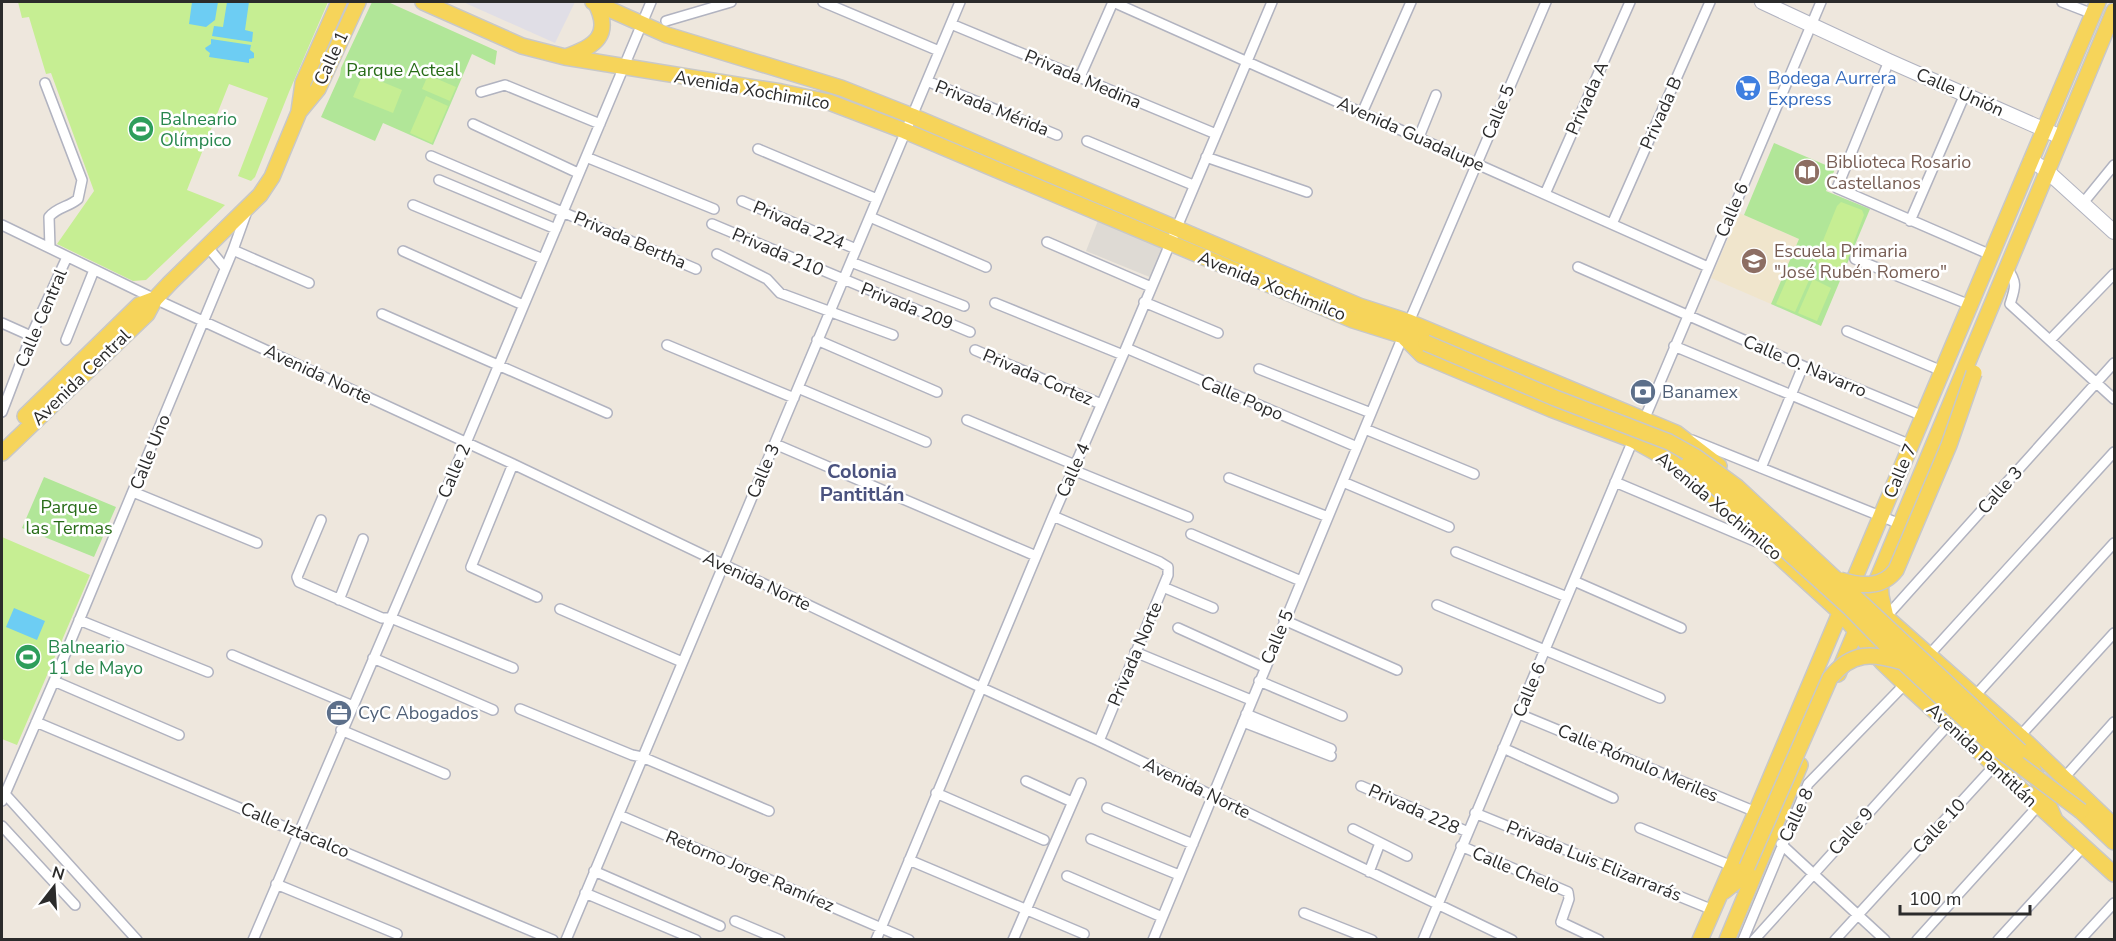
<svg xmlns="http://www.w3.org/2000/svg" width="2116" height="941" viewBox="0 0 2116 941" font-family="'Nunito Sans',sans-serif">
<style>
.industrial{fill:#e0dee6}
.education{fill:#f0e5cc}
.green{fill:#b1e698}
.pitch{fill:#c6ee93}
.plaza{fill:#dedad4}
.water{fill:#6dcdf3}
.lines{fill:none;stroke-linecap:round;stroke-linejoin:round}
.street-casing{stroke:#b1b3c0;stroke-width:12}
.secondary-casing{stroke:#b1b3c0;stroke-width:16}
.primary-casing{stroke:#c8c8c8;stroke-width:18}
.street{stroke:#fff;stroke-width:9}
.secondary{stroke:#fff;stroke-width:14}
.primary{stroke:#f6d45a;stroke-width:15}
.primary-bridge-casing{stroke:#c8c8c8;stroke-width:18;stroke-linecap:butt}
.primary-bridge{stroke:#f6d45a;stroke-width:15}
.labels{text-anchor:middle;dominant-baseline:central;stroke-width:5;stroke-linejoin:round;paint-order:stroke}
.street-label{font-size:18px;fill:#2b2b2b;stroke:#fff}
.park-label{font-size:18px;fill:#286c18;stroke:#fff}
.shop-label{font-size:18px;fill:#366cbe;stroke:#fff;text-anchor:start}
.leisure-label{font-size:18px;fill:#27864d;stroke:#fff;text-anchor:start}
.education-label{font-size:18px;fill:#785e54;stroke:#fff;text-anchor:start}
.service-label{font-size:18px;fill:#4e5e75;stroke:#fff;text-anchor:start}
.neighbourhood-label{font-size:20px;font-weight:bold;fill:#4a527e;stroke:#fff}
</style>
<rect width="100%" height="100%" fill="#eee7dd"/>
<path class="industrial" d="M463,2H575L555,43Z"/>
<path class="education" d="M1739,213L1799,239L1771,304L1711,278Z"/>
<path class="green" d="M372,2H388L497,51L495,65L472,54L433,145L383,123L375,141L321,117L340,75L341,68Z
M1774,143L1835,169L1826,191L1870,209L1821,326L1771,304L1799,239L1744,215Z
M44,477L116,507L94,557L22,528Z"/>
<path class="pitch" d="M18,2H328L289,92L255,177L251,181L238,176L268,98L229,84L187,190L225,205L146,280L133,281L57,244L94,191L51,73L46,74L29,17L22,18Z
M363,74L402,90L393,113L353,97Z
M428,75L456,87L450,101L422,89Z
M426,96L448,106L432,143L410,133Z
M1841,202L1862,210L1864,215L1844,268L1836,273L1819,266L1816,258L1837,206Z
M1791,270L1810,278L1795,312L1776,304Z
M1813,279L1831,288L1817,321L1798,313Z
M2,537L90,575L17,745L2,739Z"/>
<path class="plaza" d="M1099,218L1165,246L1152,278L1086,251Z"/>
<path class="water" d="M192,2H218L215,20L206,27L189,24Z
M227,2H249L245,30L253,32L252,42L212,36L214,26L223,27Z
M211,39L251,45L250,50L254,53V58L249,59V63L209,57L210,53L206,50L205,48L211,44Z
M14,608L45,621L37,640L6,627Z"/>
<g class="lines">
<g class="street-casing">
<path id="street" d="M823,2L939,51
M1113,2L1708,267
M2062,2L2093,14
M666,21L731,2
M951,24L1216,134
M1889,61L1837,188L1991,255
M1080,77L1113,2
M927,81L1057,135
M45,83L82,180L78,199C69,207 57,207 49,217L50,248
M481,92L505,85L600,124
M1362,113L1411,2
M473,124L578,173
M1419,137L1436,95
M1087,141L1193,185
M758,149L877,199
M431,156L696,269
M586,157L714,209
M1206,157L1307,192
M439,180L556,229
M1545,194L1630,2
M742,201L856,249
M2083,203L2114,165
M413,205L543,259
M870,217L986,267
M1910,221L1965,94
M712,224L970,332
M1612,224L1710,2
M2,225L155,299L513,464L982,688L1099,741L1512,940
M1047,242L1151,287
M207,246L225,268
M233,250L309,283
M403,251L523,305
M717,254L767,279L780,293L893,335
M1855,259L1970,305
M851,262L964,306
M1578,267L1803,366L1923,416
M2007,268C2018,283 2015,288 2010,304L2114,399
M1144,302L1218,333
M995,303L1123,355
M382,314L607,413
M1409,322L1546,2
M2,323L31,336
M1847,331L1942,371
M66,340L94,270
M817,340L937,392
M2050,340L2114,274
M667,345L794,398
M1674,346L1911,445
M1126,348L1357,447
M975,350L1101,404
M1259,369L1371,413
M798,388L926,442
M2,412L31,336L67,257
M967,420L1075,465
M1644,420L1821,2
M1365,429L1474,474
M1692,440L1900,524
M775,444L1036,556
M513,464L471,567L537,597
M1761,468L1803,366
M1073,470L1188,517
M1229,478L1328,517
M1343,482L1449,527
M1615,482L1757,542
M133,492L257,543
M1053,516L1160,562L1168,567V575L1099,741
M321,520L297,577L299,582L382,618H391L513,668
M1191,534L1301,581
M1456,552L1567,597
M1574,581L1681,628
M1163,587L1213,608
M339,600L363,539
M1437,605L1660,698
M560,609L682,662
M1886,617L2114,363
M79,620L208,672
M1284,620L1397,670
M1178,628L1264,667
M1135,652L1251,700
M232,655L353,706
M1929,655L2114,452
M373,658L493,710
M54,681L179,735
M1259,681L1342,716
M1975,696L2114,543
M520,709L632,755L642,757L769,811
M1246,714L1331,749
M1519,714L1756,812
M36,722L553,940
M1243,722L1331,756
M341,730L445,774
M2020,736L2114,633
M1503,748L1613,798
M2064,778L2114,722
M1026,781L1072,802
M1361,786L1468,832
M936,793L1044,840
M5,794L137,940
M2,801L54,681L233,250L247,211
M1107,808L1193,844
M1475,813L1713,910
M619,815L909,940
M2,826L75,905
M1640,828L1732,866
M1353,829L1407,856
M1091,839L1179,875
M1781,844L1885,940
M1461,846L1568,892L1569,899L1561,922L1599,940
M909,860L1084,934
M594,871L720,926
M1369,872L1380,843
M1067,876L1162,917
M276,884L397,934
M585,893L696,940
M1304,913L1372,940
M735,921L780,940
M253,940L466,443L651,2
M566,940L960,2
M876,940L1053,516L1126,348L1272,2
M1013,940L1081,783
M1153,940L1403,336
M1423,940L1633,440
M1743,940L1808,784L1905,684
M1754,940L1949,724
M1835,940L1995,765
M1917,940L2038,806
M1998,940L2084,846
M2080,940L2114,903"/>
</g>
<g class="secondary-casing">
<path id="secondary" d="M1762,2L1889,61L2061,137
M2031,160L2047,171L2114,232"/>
</g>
<g class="primary-casing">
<path id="primary" d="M423,2L522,46L565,57L781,92L829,102L905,131L1353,320L1426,343
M593,2L667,35L841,88L912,116L1359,306L1409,322L1676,433L1719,466
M565,57C595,47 613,35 595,2
M299,111L303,83L339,2
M1405,338L1422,355L1551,409L1633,440L1669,460L1701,485L1840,612L1882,662L1905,684L2114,874
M25,416L139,305L155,299
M2,453L147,314L155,299L170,283L260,195L272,177L299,112L318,89L358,2
M1880,579L1881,596L1886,617
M1886,617L2020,736L2114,826
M1838,674L2114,11
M2020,751L2033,769L2055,820
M2081,811L2114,842
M1723,892L1737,881L1747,867
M1700,940L1756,812L2098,2
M1727,940L1800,765"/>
</g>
<use href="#street" class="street"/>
<use href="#secondary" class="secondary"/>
<use href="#primary" class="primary"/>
<g class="primary-bridge-casing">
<path id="primary-bridge" d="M1426,343L1555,398L1669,442L1696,457L1737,487L2020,751
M1689,463L1849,607L1903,662L1990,743L2081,811
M1840,580C1860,586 1882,589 1896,570L1949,445L1974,373
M1747,867L1830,678C1852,651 1872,653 1903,662"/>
</g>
<use href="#primary-bridge" class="primary-bridge"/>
</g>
<defs>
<g id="supermarket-disc" transform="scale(1.35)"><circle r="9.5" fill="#3f7fe0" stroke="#fff"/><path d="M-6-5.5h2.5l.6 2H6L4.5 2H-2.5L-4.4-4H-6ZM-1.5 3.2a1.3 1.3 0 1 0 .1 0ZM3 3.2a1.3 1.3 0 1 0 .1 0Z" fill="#fff"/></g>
<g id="stadium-disc" transform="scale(1.35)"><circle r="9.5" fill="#2e9e5b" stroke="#fff"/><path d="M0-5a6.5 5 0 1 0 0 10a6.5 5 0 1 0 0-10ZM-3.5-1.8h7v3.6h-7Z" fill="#fff"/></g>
<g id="library-disc" transform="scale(1.35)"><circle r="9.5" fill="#8d6e63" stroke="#fff"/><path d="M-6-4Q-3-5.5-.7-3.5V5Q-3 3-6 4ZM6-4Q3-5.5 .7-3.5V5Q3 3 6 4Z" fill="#fff"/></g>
<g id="school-disc" transform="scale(1.35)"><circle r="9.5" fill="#8d6e63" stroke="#fff"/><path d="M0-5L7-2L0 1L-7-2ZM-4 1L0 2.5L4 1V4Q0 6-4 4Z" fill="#fff"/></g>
<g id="bank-disc" transform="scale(1.35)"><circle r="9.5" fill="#5c6f8a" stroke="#fff"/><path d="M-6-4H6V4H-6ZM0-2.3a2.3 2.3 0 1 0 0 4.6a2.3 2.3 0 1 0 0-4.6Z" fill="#fff"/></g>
<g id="office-disc" transform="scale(1.35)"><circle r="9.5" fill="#5c6f8a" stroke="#fff"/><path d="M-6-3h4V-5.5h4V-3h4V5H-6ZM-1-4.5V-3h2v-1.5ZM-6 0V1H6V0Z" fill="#fff"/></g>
</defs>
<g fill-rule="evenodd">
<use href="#supermarket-disc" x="1748" y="88"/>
<use href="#stadium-disc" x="141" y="129"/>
<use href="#library-disc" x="1807" y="172"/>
<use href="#school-disc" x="1754" y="261"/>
<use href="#bank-disc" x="1643" y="392"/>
<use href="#stadium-disc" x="28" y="657"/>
<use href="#office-disc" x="339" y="713"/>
</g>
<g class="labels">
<g class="street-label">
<text transform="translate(331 58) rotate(-65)">Calle 1</text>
<text transform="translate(1083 79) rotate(23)">Privada Medina</text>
<text transform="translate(752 90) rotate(10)">Avenida Xochimilco</text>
<text transform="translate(1960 92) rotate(24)">Calle Unión</text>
<text transform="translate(1587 98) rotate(-66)">Privada A</text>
<text transform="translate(992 108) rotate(22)">Privada Mérida</text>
<text transform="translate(1498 112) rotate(-67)">Calle 5</text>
<text transform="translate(1661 113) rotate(-66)">Privada B</text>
<text transform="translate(1411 134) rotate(24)">Avenida Guadalupe</text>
<text transform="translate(1732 210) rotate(-67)">Calle 6</text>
<text transform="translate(799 225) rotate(23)">Privada 224</text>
<text transform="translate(630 240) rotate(23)">Privada Bertha</text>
<text transform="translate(778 252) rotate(23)">Privada 210</text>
<text transform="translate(1272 286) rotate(22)">Avenida Xochimilco</text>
<text transform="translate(907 306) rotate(22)">Privada 209</text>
<text transform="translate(41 318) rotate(-67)">Calle Central</text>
<text transform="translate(1805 366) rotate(23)">Calle O. Navarro</text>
<text transform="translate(318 374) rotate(25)">Avenida Norte</text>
<text transform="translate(81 377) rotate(-44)">Avenida Central</text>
<text transform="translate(1038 377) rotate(23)">Privada Cortez</text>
<text transform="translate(1242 398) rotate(23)">Calle Popo</text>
<text transform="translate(150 452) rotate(-68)">Calle Uno</text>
<text transform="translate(1073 470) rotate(-66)">Calle 4</text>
<text transform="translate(454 471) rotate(-67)">Calle 2</text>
<text transform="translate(763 471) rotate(-67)">Calle 3</text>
<text transform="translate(1900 471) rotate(-67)">Calle 7</text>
<text transform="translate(2000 490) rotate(-48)">Calle 3</text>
<text transform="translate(1719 506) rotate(40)">Avenida Xochimilco</text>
<text transform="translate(757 581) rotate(25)">Avenida Norte</text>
<text transform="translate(1277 637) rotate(-67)">Calle 5</text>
<text transform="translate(1135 654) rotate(-67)">Privada Norte</text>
<text transform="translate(1529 690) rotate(-67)">Calle 6</text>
<text transform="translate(1982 755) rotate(43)">Avenida Pantitlán</text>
<text transform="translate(1638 763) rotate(23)">Calle Rómulo Meriles</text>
<text transform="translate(1197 788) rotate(26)">Avenida Norte</text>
<text transform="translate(1414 809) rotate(24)">Privada 228</text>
<text transform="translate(1796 815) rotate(-65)">Calle 8</text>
<text transform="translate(1939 826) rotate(-47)">Calle 10</text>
<text transform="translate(295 830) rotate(23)">Calle Iztacalco</text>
<text transform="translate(1851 831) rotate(-48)">Calle 9</text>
<text transform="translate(1594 861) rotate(22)">Privada Luis Elizarrarás</text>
<text transform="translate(1516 870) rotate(23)">Calle Chelo</text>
<text transform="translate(750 871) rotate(23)">Retorno Jorge Ramírez</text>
</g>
<g class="park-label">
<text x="403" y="70">Parque Acteal</text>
<text x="69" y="507">Parque<tspan x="69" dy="21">las Termas</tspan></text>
</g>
<g class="shop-label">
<text x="1768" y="78">Bodega Aurrera<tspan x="1768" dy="21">Express</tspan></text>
</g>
<g class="leisure-label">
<text x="160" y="119">Balneario<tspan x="160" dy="21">Olímpico</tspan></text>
<text x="48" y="647">Balneario<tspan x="48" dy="21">11 de Mayo</tspan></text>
</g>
<g class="education-label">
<text x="1826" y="162">Biblioteca Rosario<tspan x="1826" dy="21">Castellanos</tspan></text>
<text x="1774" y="251">Escuela Primaria<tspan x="1774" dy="21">"José Rubén Romero"</tspan></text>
</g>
<g class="service-label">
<text x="1662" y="392">Banamex</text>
<text x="358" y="713">CyC Abogados</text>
</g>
<g class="neighbourhood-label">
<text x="862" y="471">Colonia<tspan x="862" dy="23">Pantitlán</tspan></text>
</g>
</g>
<rect width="2116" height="941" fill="none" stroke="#2b2b2b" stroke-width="6"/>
<g transform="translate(54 887) rotate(17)" stroke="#ffffff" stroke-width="4.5" paint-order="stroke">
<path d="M0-4.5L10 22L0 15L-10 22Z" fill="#2b2b2b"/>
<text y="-9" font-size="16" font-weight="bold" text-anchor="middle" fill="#2b2b2b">N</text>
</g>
<path d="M1900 905v9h130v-9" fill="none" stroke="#2b2b2b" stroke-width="3"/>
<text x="1909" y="905" font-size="18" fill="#2b2b2b" stroke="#ffffff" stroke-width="4.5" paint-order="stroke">100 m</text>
</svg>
